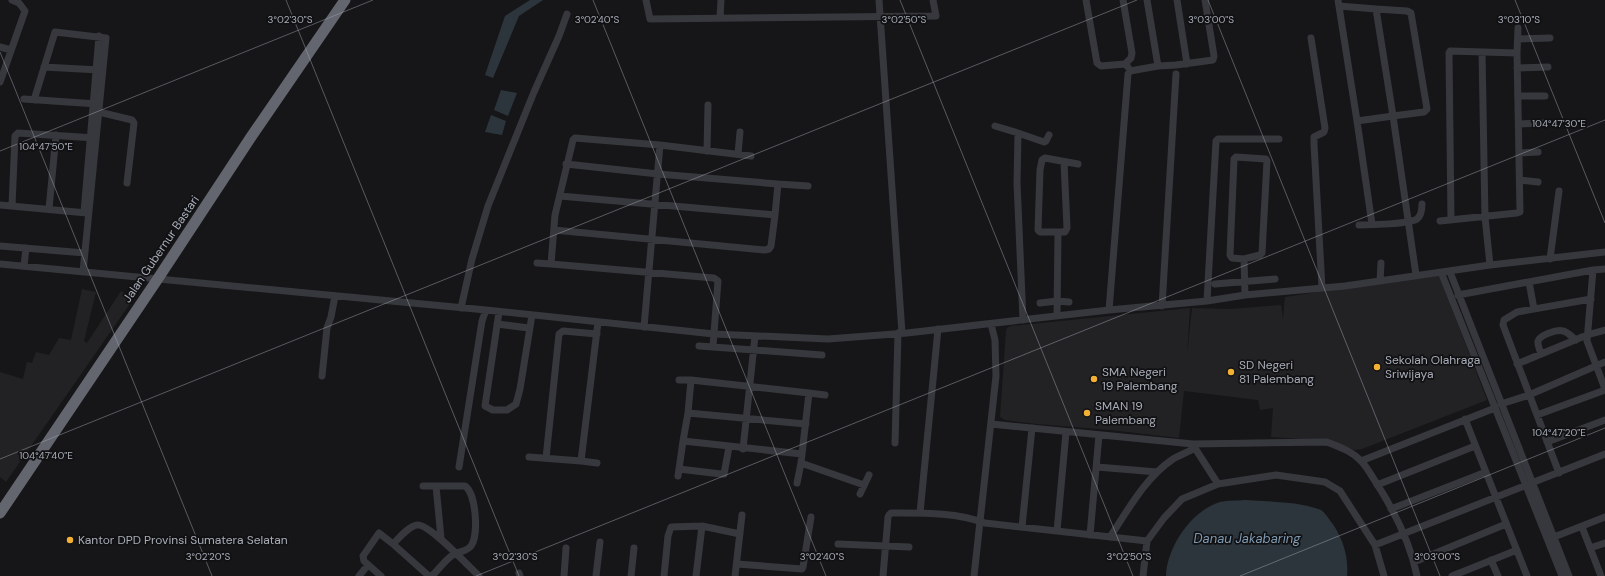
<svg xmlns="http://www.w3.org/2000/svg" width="1605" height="576" viewBox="0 0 1605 576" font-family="'DM Sans',sans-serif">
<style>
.built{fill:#222225}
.water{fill:#2c353c}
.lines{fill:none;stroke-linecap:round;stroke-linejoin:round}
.minor{stroke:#37383d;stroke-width:7}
.highway{stroke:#63666e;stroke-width:11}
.ticks{fill:none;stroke:#a8adb8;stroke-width:1;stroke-opacity:0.45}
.poi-dot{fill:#f2b134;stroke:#111113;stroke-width:1.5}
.labels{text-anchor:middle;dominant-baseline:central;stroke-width:3.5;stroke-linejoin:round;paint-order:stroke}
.street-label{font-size:12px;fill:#a8adb8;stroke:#111113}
.poi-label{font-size:12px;fill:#a8adb8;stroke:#111113;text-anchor:start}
.water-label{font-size:13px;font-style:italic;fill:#7f9bb3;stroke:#111113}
.ticks-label{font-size:10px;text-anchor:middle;fill:#a8adb8;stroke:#111113;stroke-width:3.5;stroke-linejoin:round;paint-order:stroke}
</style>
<rect width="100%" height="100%" fill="#161618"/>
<path class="built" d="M1439,275L1487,400L1362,449L1354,450L1330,441L1271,437L1273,408L1260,410L1258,400L1184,391L1179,438L1110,430L1037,424L1005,420L1000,417L1006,331L1007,328L1010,326L1190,308L1187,356L1192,308L1229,309L1281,305L1283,319L1285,297L1415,277Z
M82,289L96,292L84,341L87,343L121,291L134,298L6,482L0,477V372L23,379L27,362L32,363L36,352L49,355L59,338L71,340Z"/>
<path class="water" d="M530,0H543L519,16L493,78L485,75L505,16Z
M501,90L517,93L508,116L494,110Z
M491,115L506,121L502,135L485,132Z
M1245,500C1270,502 1298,501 1321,510C1324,512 1327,516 1329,519C1342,535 1349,556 1347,576H1166C1167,547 1191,511 1220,502C1228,500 1237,501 1245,500Z"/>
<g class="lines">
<path class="minor" d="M646,0L650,19L936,16L933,0
M879,0L902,333
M1086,0L1097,63L1101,66L1125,64
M1123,0L1132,53L1131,58L1125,64L1128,67
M1177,0L1187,64
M1338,0L1357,121L1393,116L1416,275
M1339,6L1376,9
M1376,9L1407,11L1411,13L1427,109L1424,112L1393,116Z
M720,18L721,0
M1311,38L1325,128L1324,132L1314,137V144L1322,288
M1518,39L1550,38
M0,47L11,50
M1482,52L1485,217L1490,265
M1158,66L1176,65L1213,60L1214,56L1205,0
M44,67L99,70
M1517,68L1548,67
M0,82L25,11L19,3L12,0
M1518,96H1545
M24,99L97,104
M34,100L55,32L106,38L83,272
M99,112L132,120L134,123L127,183
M1357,121L1372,224
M1519,124L1543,123
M995,126L1018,133
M660,145L751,156
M707,151L708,105
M1519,153L1538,152
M738,154L740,132
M566,164L658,174L778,184L775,215
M1520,180L1538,182
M778,184L808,186
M0,205L87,213
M12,206L15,136L18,133L95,138
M49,209L56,135
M84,212L99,36
M1451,220L1449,53L1450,51L1517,53L1518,28
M1440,221L1517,213L1520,212L1517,53
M1359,225C1370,225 1409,224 1417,219C1421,216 1422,209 1422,204
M554,230L765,250L769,249L771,246L775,215L560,196
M1058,232H1065L1067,228L1064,162
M0,246L85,253
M1244,259L1260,255L1262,253L1267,161L1266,159L1236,157L1234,159L1230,255L1232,258L1244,259L1245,295
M1550,259L1559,191
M537,263L551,264
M0,264L486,310L714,334L828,339L907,333L1109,310L1207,301L1245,295L1345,286L1490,265L1605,252
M24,266L26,248
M1605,269L1593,270L1587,341L1605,389
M1441,272L1562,576
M1450,272L1569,576
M1380,281L1381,263
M1529,282L1534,309
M1215,284L1275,279
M1458,295L1593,270
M1207,301L1216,141L1218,139H1279
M1040,303L1057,301L1069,302
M1162,306L1176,74
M461,308L472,259L488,206L534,92L559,36L567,14
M1109,310L1128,74L1130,71L1158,66L1147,0
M499,312L485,406L493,410H507L516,404L520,389L532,315
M1057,316L1058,232H1040L1038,230L1040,170L1042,160L1045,158L1078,164
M1023,320L1017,183L1018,133L1044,142L1046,141L1049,135
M497,324L529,328
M644,327C649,266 655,206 660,145L575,138L573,140L555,215L551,264L714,278L718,281L713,346
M699,346L822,355
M1541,354C1540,350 1537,345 1538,341C1540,335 1557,329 1563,331C1568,332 1572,337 1576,340
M1517,364L1587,335L1605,330
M322,376L327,328L331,317L335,296
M809,393L825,395
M1501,404L1529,395L1605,362
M688,413L691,380
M1537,415L1605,390
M1465,419L1527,576
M991,424L1193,444L1327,442C1339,447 1352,451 1361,461C1367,467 1371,475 1375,481C1394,510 1410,542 1417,576
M683,441L688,413L806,424
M1547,442L1605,420
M895,443L898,333
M1193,445L1218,484
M743,449L755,336
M802,454L801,463L864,485
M529,457L581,461L598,322
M546,458L559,334L563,331L597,334
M581,461L597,463
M1361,461L1495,408
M459,467L482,321L486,310
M1097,467L1157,472
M679,469L721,474H724L729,447
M1559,473L1503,325L1504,320L1517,312L1591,299
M678,476L683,441L802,454L809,393L691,380H679
M797,483L801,463
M1377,485L1475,446
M423,486H465C476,493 479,535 471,546C466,552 460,551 454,554C446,559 439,569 432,576
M436,486L441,538
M860,494L869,475
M1391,509L1486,472
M920,513L938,329
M1022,527L1032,428
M1582,527L1601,576
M1057,531L1066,432
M1090,535L1099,435
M1110,537C1128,510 1145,478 1173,459C1180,455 1188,452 1195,448
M1554,537L1605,517
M838,544L909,547
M1375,545L1605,454
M1590,548L1605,543
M1491,560L1498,576
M1414,562L1506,524
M737,564L802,569L803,567L811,517
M519,573L520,576
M359,576L368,565
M381,576L364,561L363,556L379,533L393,544
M429,576L393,544C399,538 409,526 417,525C429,523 468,566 479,576
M564,576L566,548
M596,576L600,542
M631,576L634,548
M664,576L668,536L671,527L702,526L740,534
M696,576L702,526
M735,576L742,515
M883,576L888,517L889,515L891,513C922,513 956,512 985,523L1147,541
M974,576L996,376L995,340L991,324
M1143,576L1147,541L1164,518L1182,499L1218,484L1276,475L1325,482L1340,491L1375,545L1384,576
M1452,576L1517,550"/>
<path class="highway" d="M0,513L157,280L251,137L345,0"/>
</g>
<path class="ticks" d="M286,0L519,576M593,0L826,576M900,0L1133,576M1208,0L1440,576M1515,0L1605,223M0,52L212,576M0,151L373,0M0,459L1137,0M476,576L1605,120M1240,576L1605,428"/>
<g class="poi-dot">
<circle cx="1377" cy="367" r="4"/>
<circle cx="1231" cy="372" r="4"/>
<circle cx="1094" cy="379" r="4"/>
<circle cx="1087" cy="413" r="4"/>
<circle cx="70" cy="540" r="4"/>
</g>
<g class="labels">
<g class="street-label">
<text transform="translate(161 249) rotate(-56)">Jalan Gubernur Bastari</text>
</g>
<g class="poi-label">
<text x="1385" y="360">Sekolah Olahraga<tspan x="1385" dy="14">Sriwijaya</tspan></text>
<text x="1239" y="365">SD Negeri<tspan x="1239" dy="14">81 Palembang</tspan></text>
<text x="1102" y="372">SMA Negeri<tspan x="1102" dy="14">19 Palembang</tspan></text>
<text x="1095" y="406">SMAN 19<tspan x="1095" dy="14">Palembang</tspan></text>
<text x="78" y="540">Kantor DPD Provinsi Sumatera Selatan</text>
</g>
<g class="water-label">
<text x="1247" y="538">Danau Jakabaring</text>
</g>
</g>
<g class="ticks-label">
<text x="290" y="23">3°02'30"S</text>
<text x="597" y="23">3°02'40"S</text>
<text x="904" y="23">3°02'50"S</text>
<text x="1211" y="23">3°03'00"S</text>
<text x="1519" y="23">3°03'10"S</text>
<text x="1559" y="127">104°47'30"E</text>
<text x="46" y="150">104°47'50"E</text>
<text x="1559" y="436">104°47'20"E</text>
<text x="46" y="459">104°47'40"E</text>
<text x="208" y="560">3°02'20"S</text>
<text x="515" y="560">3°02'30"S</text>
<text x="822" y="560">3°02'40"S</text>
<text x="1129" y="560">3°02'50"S</text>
<text x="1437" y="560">3°03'00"S</text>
</g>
</svg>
